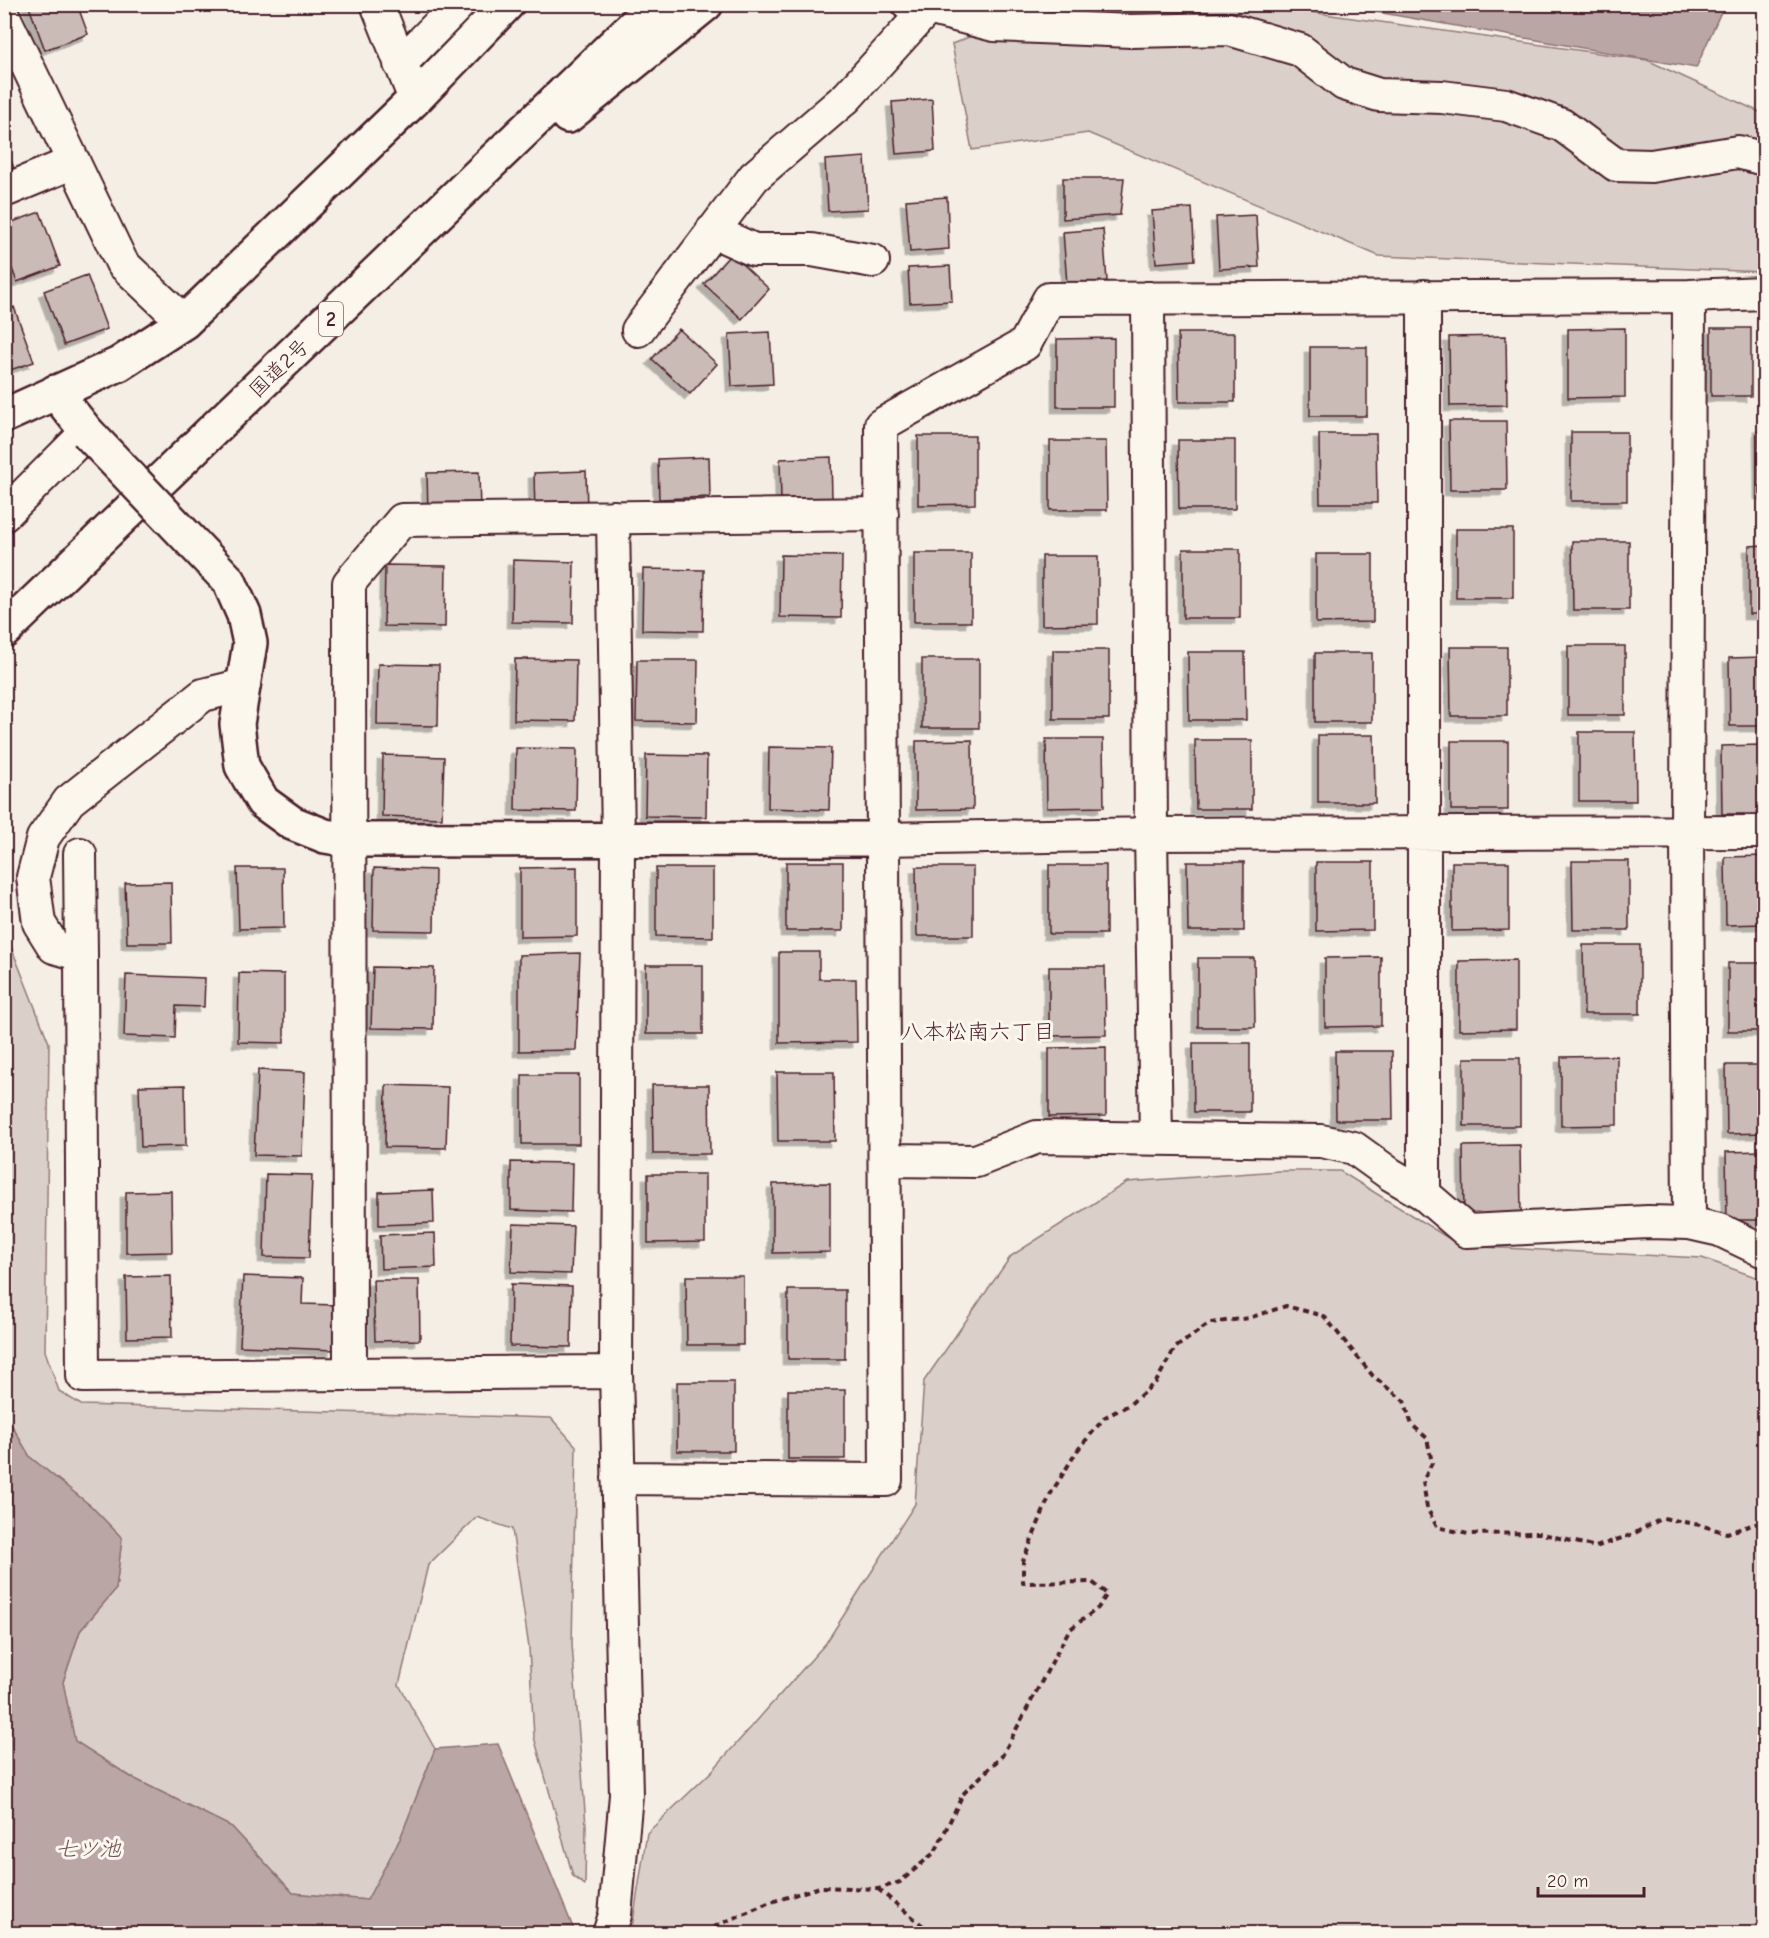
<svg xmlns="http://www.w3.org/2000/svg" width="1769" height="1938" viewBox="0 0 1769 1938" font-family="'Comic Neue','Klee One',sans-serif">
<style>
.green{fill:#dbd0c9;stroke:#92787a;stroke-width:1.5}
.water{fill:#baa7a5;stroke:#8d7174;stroke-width:1.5}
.building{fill:#cabbb6;stroke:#4a1f2b;stroke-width:1.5;filter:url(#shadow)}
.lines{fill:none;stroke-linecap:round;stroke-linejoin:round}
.minor-casing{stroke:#4a1f2b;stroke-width:36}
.tertiary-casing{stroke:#4a1f2b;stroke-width:38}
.trunk-casing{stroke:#4a1f2b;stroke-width:38}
.path{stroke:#4a1f2b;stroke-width:4;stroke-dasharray:6 4.5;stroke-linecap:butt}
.minor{stroke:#fbf7ec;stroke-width:32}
.tertiary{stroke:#fbf7ec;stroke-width:33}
.trunk{stroke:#fbf7ec;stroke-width:33}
.tertiary-bridge-casing{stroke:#4a1f2b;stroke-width:38;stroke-linecap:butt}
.tertiary-bridge{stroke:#fbf7ec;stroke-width:33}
.labels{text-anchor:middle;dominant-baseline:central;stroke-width:6;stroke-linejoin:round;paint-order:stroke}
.shield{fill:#fbf7ec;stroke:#7f6065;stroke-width:1.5}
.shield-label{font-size:20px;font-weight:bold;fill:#4a1f2b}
.street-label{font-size:21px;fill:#4a1f2b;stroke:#fbf7ec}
.neighbourhood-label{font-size:22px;fill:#4a1f2b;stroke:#fbf7ec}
.water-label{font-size:22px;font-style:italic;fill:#714f56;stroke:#fbf7ec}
</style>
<defs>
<filter id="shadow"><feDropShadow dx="-5.5" dy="5.5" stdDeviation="0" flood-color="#0004"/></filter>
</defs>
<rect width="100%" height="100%" fill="#f4eee4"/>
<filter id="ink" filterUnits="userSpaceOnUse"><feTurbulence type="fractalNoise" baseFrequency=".0167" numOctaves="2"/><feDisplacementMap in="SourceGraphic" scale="12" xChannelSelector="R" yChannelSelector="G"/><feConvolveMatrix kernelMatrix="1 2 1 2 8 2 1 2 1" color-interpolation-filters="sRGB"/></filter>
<g filter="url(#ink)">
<path class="green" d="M1254,4L1647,60L1764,114V272L1379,256L1088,133L972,150L952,44L1046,5Z
M4,929L49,1043L45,1351L59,1391L81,1405L551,1418L576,1446L572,1645L586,1825L585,1885L573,1876L534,1737L529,1648L512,1529L477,1517L428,1565L399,1685L435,1749L400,1839L367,1900L293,1893L232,1827L131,1777L74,1741L63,1682L80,1631L116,1589L122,1538L91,1506L30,1457L5,1414Z
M1279,1171H1340L1461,1246L1702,1258L1764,1280V1933L631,1934L647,1833L712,1771L826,1643L915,1504L924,1381L1011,1256L1127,1182Z"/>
<path class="water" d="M1337,5L1724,4V5L1696,68Z
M5,1414L30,1457L91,1506L122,1538L116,1589L80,1631L63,1682L75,1741L131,1777L232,1827L293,1893L367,1900L400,1839L435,1749L498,1744L574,1930L573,1933H5Z"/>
<path class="building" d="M28,4H77L88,34L45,50Z
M932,99L935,151L896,154L892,102Z
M4,143L14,168L4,172Z
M865,157L868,209L828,211L825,160Z
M1063,178H1124L1120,215L1063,219Z
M947,197L949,249L910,252L906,200Z
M1192,208L1195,260L1156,263L1152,211Z
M40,212L60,266L17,282L4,247V225Z
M1256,215L1259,267L1219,269L1216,217Z
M1103,229L1107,281L1067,284L1063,232Z
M731,254L769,289L742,319L704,284Z
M950,266L952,301L910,303L908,268Z
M87,275L107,329L64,345L44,291Z
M14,307L34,362L4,372V311Z
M1625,328V397L1568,398V329Z
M1711,328H1751V396H1711Z
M679,329L717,364L690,394L652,359Z
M770,332L773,384L732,386L729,334Z
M1178,333H1235V402H1179Z
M1506,336L1507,405L1450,406L1449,337Z
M1114,338V407H1057V339Z
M1310,347H1367V416H1310Z
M1449,421H1506L1507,490H1450Z
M1759,426H1764V494H1760Z
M1571,432H1627V501H1571Z
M1319,434H1376L1377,503H1320Z
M918,436H975V504L918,505Z
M1178,440H1235V509H1179Z
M1050,441H1106L1107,510H1050Z
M709,457L710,497L659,499L658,459Z
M831,457L832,498L781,500L780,459Z
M586,471L587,512L535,514L534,473Z
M479,472L480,512L428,514L427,473Z
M1456,529H1513V598H1456Z
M1572,541H1629V610H1573Z
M1764,545V614H1749V546Z
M1183,549H1240V618H1183Z
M914,553H971V622H914Z
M1316,554H1373V622L1316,623Z
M781,555L842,556L841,618L780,617Z
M1042,556H1098V624L1042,625Z
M513,560L574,562L573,623L512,622Z
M385,565L446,566L445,627L384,626Z
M643,569L704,570L703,631L642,630Z
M1568,646H1625V715H1568Z
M1450,647H1507V716H1451Z
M1053,650H1109V719H1053Z
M1188,652H1245L1246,720H1189Z
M1315,653H1372V722H1315Z
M1764,657V726H1730L1729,658Z
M515,659L576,660L575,721L514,720Z
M922,659H979V728H922Z
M637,660H698L697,722L636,721Z
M378,664L439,665L438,726L377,725Z
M1579,732H1635L1636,801H1579Z
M1318,735H1374L1375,803H1318Z
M1046,739H1103L1104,807L1047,808Z
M972,740L973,809L916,810V741Z
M1195,740H1252V809H1196Z
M1451,741H1508V810H1451Z
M1761,745L1762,814H1722L1721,746Z
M769,747L831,748L829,810L768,808Z
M516,748L577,749L576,811L515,810Z
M383,755L444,757L442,818L382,816Z
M646,755L707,756L706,817L645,816Z
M1764,856V924L1726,925L1725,857Z
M1572,861H1629V930H1573Z
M786,862H843V931H786Z
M1187,862H1244V931H1188Z
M1316,862H1373V930L1316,931Z
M1452,862H1509V930L1452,931Z
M1049,865H1106V934H1049Z
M577,867V936L520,937V868Z
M916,867H973V936H917Z
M237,868H283L284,928L239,929Z
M374,868L435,870L434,931L373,930Z
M656,868H713V937L656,936Z
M171,882L172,943H127L125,883Z
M1583,945H1640V1014H1584Z
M779,952H819V979H856L857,1042L779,1043Z
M580,953L576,1050L519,1051V955Z
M1381,957V1026L1325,1027V958Z
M1198,958H1254L1255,1027H1198Z
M1516,960V1029L1459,1030V961Z
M1728,963H1764V1031H1728Z
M646,965H703V1034H646Z
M373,967L434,968L433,1029L371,1028Z
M1049,967H1105L1106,1035L1049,1036Z
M239,973L284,974V1043L238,1042Z
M126,975L205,978L204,1007L176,1006L175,1038L124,1036Z
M1193,1043H1250V1112H1194Z
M1106,1047V1116L1049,1117V1048Z
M1335,1051H1392L1393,1120H1336Z
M1617,1056V1125L1561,1126V1057Z
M1464,1058H1520V1126H1464Z
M1726,1065H1764V1133L1727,1134Z
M258,1070L305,1072L302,1156L254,1155Z
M777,1072H834L835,1141H778Z
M522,1075H579V1144H522Z
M185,1085L186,1146L141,1147L139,1086Z
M386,1085L448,1087L446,1148L385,1147Z
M652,1085H709L710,1154H653Z
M1520,1145L1521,1214L1464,1215L1463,1146Z
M1764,1151V1220H1727L1726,1152Z
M511,1162L572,1163L571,1212L511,1210Z
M266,1174L312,1175L309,1258L264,1257Z
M648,1174H705V1242L648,1243Z
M830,1183V1252L773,1253V1184Z
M433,1190L434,1223L379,1225V1192Z
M171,1191L172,1252L126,1253V1192Z
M513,1224L573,1226L571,1274L511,1272Z
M435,1233L436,1267L381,1269L380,1235Z
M171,1276L172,1337L127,1338L126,1277Z
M243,1276L303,1278L302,1304L336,1305L334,1350L240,1346Z
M686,1276H743V1345H687Z
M373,1280H419L420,1340L375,1341Z
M511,1284L572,1286L571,1347L510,1346Z
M788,1290H845V1359H788Z
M677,1382H734V1451H677Z
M788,1390H845V1459H788Z"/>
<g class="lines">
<g class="minor-casing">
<path id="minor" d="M377,4L415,99
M4,17L122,263L184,322
M400,64L459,4
M4,191L74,162
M712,231L754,250H812L873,261
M1424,296V1194
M1689,296L1687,833L1689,1223
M1148,298L1151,834L1156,1138
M638,330L754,177L847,97L928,8L994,25L1131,31L1229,29L1300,50L1344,84L1379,95L1442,97L1506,105L1562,125L1616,165L1651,166L1738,152L1764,159
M4,515L87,432
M244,685L203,695L69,801L43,838L33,877L39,923L54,947L81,955L83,1376L616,1372
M883,839L1151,834L1764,832
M80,854L81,955
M885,1160L976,1161L1037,1137L1321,1141L1354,1148L1390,1174L1424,1194L1467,1231L1648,1222L1689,1223L1720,1230L1764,1251
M350,1374L349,583L402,520L882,514
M618,1478L886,1480L881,425L1025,344L1049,299L1689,296L1764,293
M609,1934L615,1915L626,1795L616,1372L618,841L613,517"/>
</g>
<g class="tertiary-casing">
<path id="tertiary" d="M909,4L928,8L939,4
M55,392L87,432
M4,416L119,364L184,322L415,99L507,4
M229,581L244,615L250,643L237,724L242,766L263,802L292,823L325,836L349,840L883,839"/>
</g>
<g class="trunk-casing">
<path id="trunk" d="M568,116L706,4
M4,631L656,4"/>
</g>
<path class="path" d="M878,1889L933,1934
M707,1934L716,1926L768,1903L820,1887L878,1889L900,1882L935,1852L963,1794L1002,1756L1069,1630L1098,1608L1107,1594L1092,1582L1023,1583V1561L1050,1495L1077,1451L1105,1417L1129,1405L1156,1382L1175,1348L1210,1323L1249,1318L1286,1306L1324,1316L1373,1376L1404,1401L1412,1425L1427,1438L1432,1463L1423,1481L1427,1508L1437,1527L1468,1534L1539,1533L1596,1547L1633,1534L1663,1518L1700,1525L1727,1533L1755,1524L1764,1523"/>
<use href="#minor" class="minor"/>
<use href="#tertiary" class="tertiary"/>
<use href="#trunk" class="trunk"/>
<g class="tertiary-bridge-casing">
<path id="tertiary-bridge" d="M87,432L229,581"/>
</g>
<use href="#tertiary-bridge" class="tertiary-bridge"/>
</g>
</g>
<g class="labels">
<rect class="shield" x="319" y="302" width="24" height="34" rx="4.5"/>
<g class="shield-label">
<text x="331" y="319">2</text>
</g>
<g class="street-label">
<text transform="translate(279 368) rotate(-44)">国道2号</text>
</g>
<g class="neighbourhood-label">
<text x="978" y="1032">八本松南六丁目</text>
</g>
<g class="water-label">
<text x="88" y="1849">七ツ池</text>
</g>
</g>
<rect width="1769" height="1938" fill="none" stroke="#fbf7ec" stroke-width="24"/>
<rect x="12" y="12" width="1745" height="1914" fill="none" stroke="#4a1f2b" stroke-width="2" filter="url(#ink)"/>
<path d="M1538 1887v9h106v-9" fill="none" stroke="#4a1f2b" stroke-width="3"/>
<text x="1547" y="1887" font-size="18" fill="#4a1f2b" stroke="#fbf7ec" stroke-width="4.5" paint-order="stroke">20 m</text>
</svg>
